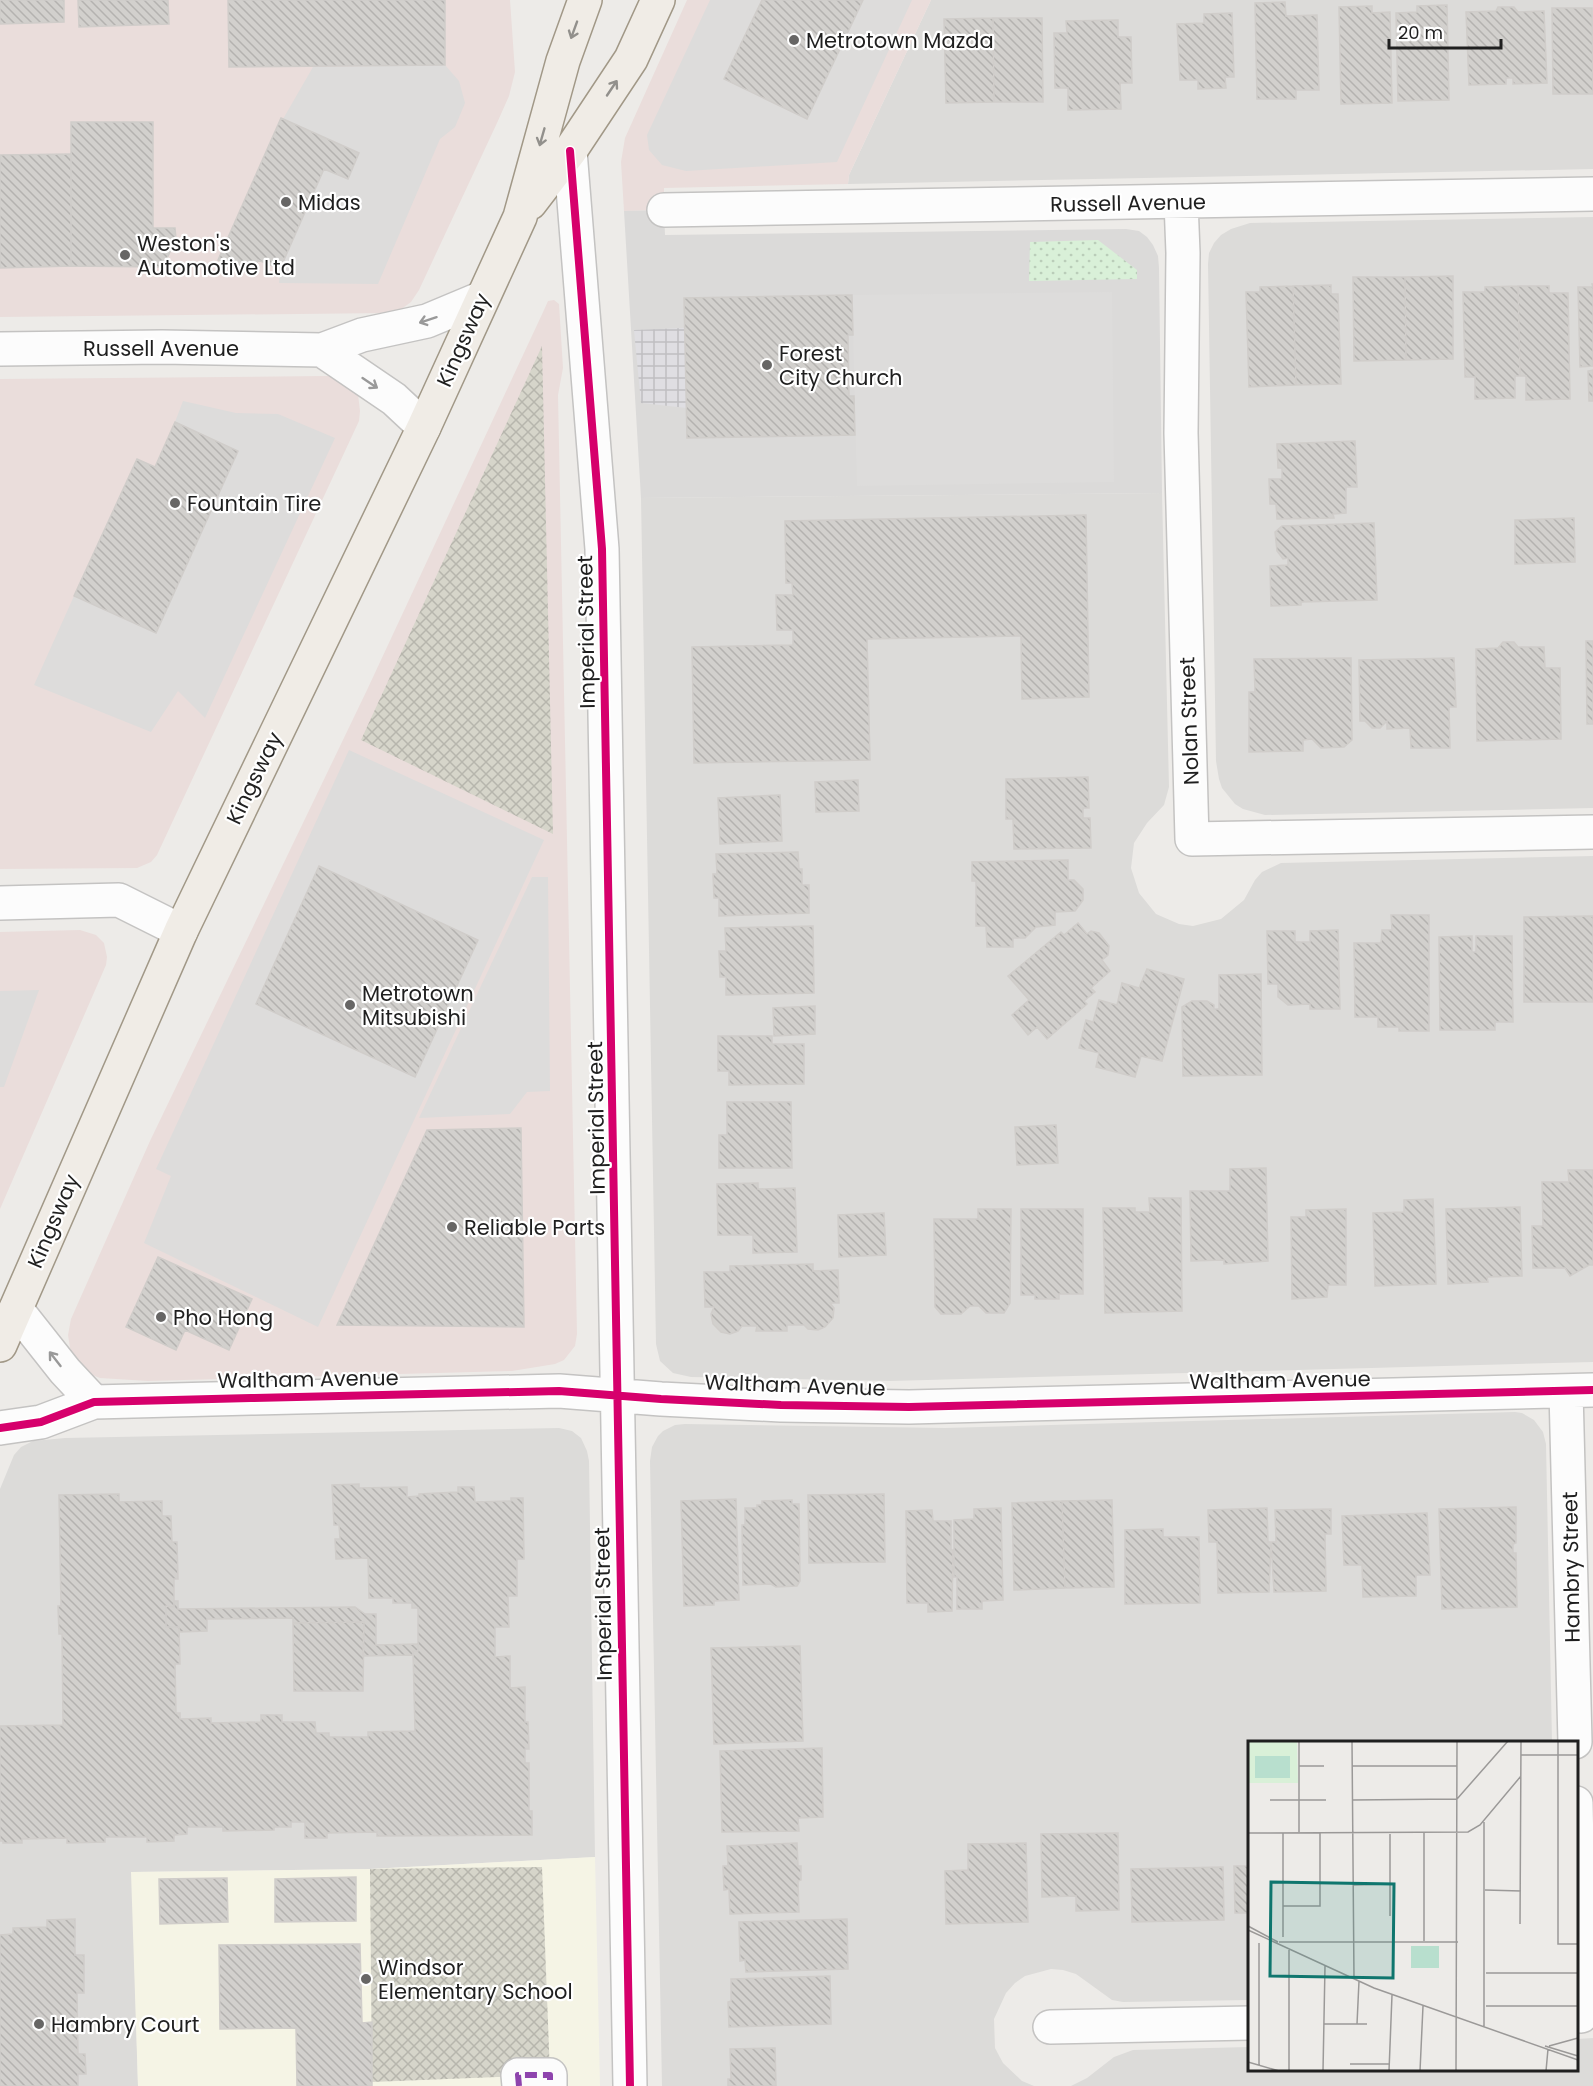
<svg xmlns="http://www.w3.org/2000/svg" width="1593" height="2086" viewBox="0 0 1593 2086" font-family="Poppins,sans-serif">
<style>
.residential{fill:#dcdbd9}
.commercial{fill:#eadddb}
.education{fill:#f5f4e5}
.religious{fill:#dbdad9}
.construction{fill:url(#construction-cross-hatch)}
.park{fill:url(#park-dots)}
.parking{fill:#dddcdb;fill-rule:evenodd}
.plaza{fill:url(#plaza-grid)}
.building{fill:url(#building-back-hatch);stroke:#d0cdca;stroke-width:1.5}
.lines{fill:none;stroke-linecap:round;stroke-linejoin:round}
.minor-casing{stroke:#c4c3c2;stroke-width:36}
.major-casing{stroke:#a19887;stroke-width:36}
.minor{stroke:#fcfcfc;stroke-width:33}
.major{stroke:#f0ece6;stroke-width:33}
.quiet{stroke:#8e44ad;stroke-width:6;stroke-dasharray:12 6;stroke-linecap:butt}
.cycleway-casing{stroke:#fff;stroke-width:11}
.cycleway{stroke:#d6006c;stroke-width:8}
.oneway{stroke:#92908c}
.oneway2{stroke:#999}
.poi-dot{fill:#676665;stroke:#fff;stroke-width:2}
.labels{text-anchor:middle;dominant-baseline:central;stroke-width:4.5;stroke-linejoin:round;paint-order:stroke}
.poi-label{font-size:21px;fill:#1f1f1f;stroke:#fff;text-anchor:start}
.street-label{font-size:21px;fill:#1f1f1f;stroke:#fff}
.inset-road{fill:none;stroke:#9b9998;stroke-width:1.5}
.view{fill:#0f766e;fill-opacity:0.15;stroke:#0f766e;stroke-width:3}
.inset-edge{fill:none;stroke:#1f1f1f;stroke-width:3}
</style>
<defs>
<pattern id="construction-cross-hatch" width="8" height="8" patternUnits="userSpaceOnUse" patternTransform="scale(1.5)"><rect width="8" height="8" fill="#d6d5ca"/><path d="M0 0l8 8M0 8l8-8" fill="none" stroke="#b7b6ad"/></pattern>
<pattern id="park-dots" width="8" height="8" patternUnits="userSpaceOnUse" patternTransform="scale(1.5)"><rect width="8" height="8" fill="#d9f0d8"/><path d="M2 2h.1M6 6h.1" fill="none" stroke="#bacdb9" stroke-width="1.8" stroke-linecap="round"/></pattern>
<pattern id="plaza-grid" width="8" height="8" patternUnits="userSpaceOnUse" patternTransform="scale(1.5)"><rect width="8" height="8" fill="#dfdee2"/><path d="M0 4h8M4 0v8" fill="none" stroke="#bfbec1"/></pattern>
<pattern id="building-back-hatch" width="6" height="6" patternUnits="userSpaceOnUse" patternTransform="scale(1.5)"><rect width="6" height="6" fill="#d2d0cd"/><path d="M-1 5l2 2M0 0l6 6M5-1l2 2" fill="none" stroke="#b4b2b0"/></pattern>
</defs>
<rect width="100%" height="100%" fill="#edebe8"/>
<path class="residential" d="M931,0H1593V169L848,184L849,175Z
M1593,217V808L1265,815L1243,809L1235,804L1222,788L1219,779L1216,761L1208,264L1209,253L1214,243L1221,235L1231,229L1250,223Z
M1162,493L1169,787L1164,805L1147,823L1134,843L1131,868L1139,893L1156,914L1179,924L1193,926L1221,919L1244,900L1255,880L1262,872L1281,863L1593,856V1362L890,1381L691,1377L673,1373L660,1361L656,1344L641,498Z
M1515,1412L1522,1413L1534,1420L1543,1432L1546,1444L1552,1742H1250L1249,2000L1123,2002L1112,2000L1076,1974L1063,1970L1051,1969L1025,1976L1015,1983L1006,1993L994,2019L995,2048L1003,2063L1022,2081L1034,2086H662L650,1461L652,1447L658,1436L663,1431L675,1425L685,1424L945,1428Z
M559,1428L572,1431L581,1438L587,1451L589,1461L595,1857L370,1869L132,1872L138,2086H0V1489L14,1455L21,1447L33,1441L65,1438Z
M1593,2038V2086H1071L1087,2078L1114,2057L1133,2050L1249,2047L1250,2070H1576L1577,2039Z"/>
<path class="commercial" d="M0,0H510L515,72L509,96L497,123L419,290L411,302L400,310L388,313L0,317Z
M687,0H931L849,175L848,184L664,188V210L624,211L621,162L625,138Z
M554,300L559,304L563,368L558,395L577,1334L575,1346L564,1360L555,1364L512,1371L148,1381L100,1378L90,1374L71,1354L68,1335L71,1319L150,1141L367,690L544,310L548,301Z
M326,376H336L358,394L360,411L359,421L157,855L151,862L137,868L0,869V379Z
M80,930L96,935L104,943L107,957L106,965L0,1209V932Z"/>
<path class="education" d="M595,1857L600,2086H138L131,1872L370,1869Z"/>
<path class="religious" d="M664,210L665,235L1126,229L1139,231L1147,237L1153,245L1158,256L1159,268L1162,493L641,498L624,211Z"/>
<path class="construction" d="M542,346L553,834L361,740Z
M542,1867L550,2075L372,2082L370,1869Z"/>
<path class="park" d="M1098,240L1137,270V279L1029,281L1030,242Z"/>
<path class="parking" d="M710,0H762L725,79L807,119L863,0H912L837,162L686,171L662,165L649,150L647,135Z
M445,65L459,81L465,103L455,127L440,139L378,284L279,283L280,269L324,169L348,179L359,153L283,119L313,67Z
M1112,292L1114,482L857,486L852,295Z
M183,401L236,413L278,414L335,438L205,718L178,691L151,732L34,685L74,596L156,632L238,451L175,422Z
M349,750L544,840L318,1327L144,1243L171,1176L156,1169ZM319,866L478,940L415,1077L256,1004Z
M532,877H548L550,1091L527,1092L510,1114L419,1118Z
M39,990L4,1087H0V991Z"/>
<path class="plaza" d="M685,328L687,408L641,403L634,330Z"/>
<path class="building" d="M0,0H64V22L0,24Z
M78,0H168L169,24L79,27Z
M228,0H445V65L229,67Z
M762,0H863L807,119L724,79Z
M1285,2L1286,16L1317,15L1319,90H1296V99H1257L1255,3Z
M1447,5L1449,100L1398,101L1396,13L1417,12V6Z
M1372,6V13L1390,12L1392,103L1341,104L1339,7Z
M1498,7H1514L1518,12L1544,11L1547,83L1513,84V78H1506V84L1469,85L1466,12L1496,11Z
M1552,8H1592L1593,94H1553Z
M1232,13L1234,77H1225L1226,88L1198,89V80H1180L1177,24L1204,23V14Z
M993,18H1042L1043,102H994Z
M993,18L994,102L946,103L944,19Z
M1118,20V37H1131L1132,83H1120L1121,109L1068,110V88H1055L1054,33H1067L1066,21Z
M281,118L359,153L348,179L324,169L280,269L258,260L252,275L218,260Z
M71,122H153V228H175L176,239L163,267L71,266Z
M71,154V266L0,268V155Z
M1453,276V359L1406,360L1405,277Z
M1353,277H1405L1406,360L1354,361Z
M1592,284H1593V366L1580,367L1578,287H1593Z
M1331,285V294H1338L1341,384L1296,385L1293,286Z
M1293,286L1296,385L1249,387L1246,292H1260V287Z
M1518,286L1520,376H1515V398L1475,399V377H1465L1463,292H1485V287Z
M1518,286H1549V293H1568L1570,399L1526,400V376H1520Z
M852,295L853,335H848L849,396H854L855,435L687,438L684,298Z
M1593,370V401H1589L1588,371Z
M175,422L238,451L156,633L74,596L137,459L155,467Z
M1355,441L1357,487H1346V513L1333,514L1334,518L1277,519L1276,504H1270L1269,479H1282V468H1278L1277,444Z
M1086,515L1089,697L1022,699L1021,636L867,639L870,760L694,763L692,647L793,645V630H777L776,595H793L792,583H786L785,521Z
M1574,518L1575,562L1515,564V520Z
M1374,523L1377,600L1301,602V605L1271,606L1270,566L1288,565V558L1283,559L1277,551L1275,532L1282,526Z
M1586,641H1593V724H1587Z
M1503,642H1514L1518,647H1544L1545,668H1560L1561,739L1477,741L1476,649L1498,648Z
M1351,658L1352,740L1344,747L1321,748L1312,739L1303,740V751L1249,752V692H1255L1254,659Z
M1454,658L1456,707H1449L1450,748H1411L1410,728L1387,729V721L1380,728H1372L1365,721H1360L1359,660Z
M1088,777L1089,808H1083V818H1090L1091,848L1014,849L1013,819H1006V779Z
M858,780L859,811L816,812L815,782Z
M780,795L782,841L720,844L718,798Z
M798,852L799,869H802V885H809V913L719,916V898H714L713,874H717L716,854Z
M1068,860V880H1074L1083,889V900L1075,911L1055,912V925L1036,927L1025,938H1013V947H987L986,926H976V881H972V862Z
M319,866L478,940L415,1077L256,1004Z
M1391,915H1429V1031H1399V1027H1378V1017H1355L1354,943H1381L1382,930H1392Z
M1593,916V1002H1524V917Z
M1078,923L1087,934L1091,931L1099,933L1109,946L1108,955L1102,960L1110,971L1091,988L1095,992L1084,1001L1087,1004L1047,1039L1037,1027L1028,1035L1012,1015L1029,1000L1008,976L1061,932L1064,935Z
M813,926L814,993L726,995V977H720L719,951H726L725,928Z
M1338,930L1340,1009H1310V1004L1288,1005L1278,997V984H1268L1267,931H1295V942H1310V931Z
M1472,936V952H1476V936H1512L1513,1022H1495V1030H1440L1439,937Z
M1147,969L1184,979L1162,1061L1141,1056L1135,1077L1096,1067L1099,1053L1079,1048L1086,1020L1093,1022L1099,1000L1117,1005L1122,983L1139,988Z
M1261,974L1262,1075L1183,1076L1182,1007L1192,1001H1207L1214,1005V1009H1219V975Z
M815,1006V1034L774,1036L773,1008Z
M718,1036H772V1044H804V1084L729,1085V1071H718Z
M727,1102H791L792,1168H719V1135H727Z
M1056,1125L1058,1163L1017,1165L1015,1127Z
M521,1128L524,1327L337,1325L427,1130Z
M1266,1168L1268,1261L1224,1264V1260L1191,1261L1190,1191H1230V1169Z
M1568,1170H1593V1265H1589L1570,1276L1565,1268H1533L1532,1226H1543L1542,1182H1569Z
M758,1183V1189L795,1188L797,1252L753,1253V1235H718L717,1184Z
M1149,1198H1181L1182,1311L1105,1313L1103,1208H1135V1212H1150Z
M1433,1199L1436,1284L1375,1286L1373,1213L1404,1212V1200Z
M1520,1207L1522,1276L1487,1277L1488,1282L1448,1284L1446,1209Z
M978,1209H1011L1010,1303L1004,1313H986L979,1306H970L961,1314H941L935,1307L934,1219H978Z
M1021,1209H1083V1294H1059V1299H1035V1295H1021Z
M1346,1209V1285H1328L1327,1297L1292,1299L1291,1217H1306V1210Z
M884,1213L886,1255L839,1257L838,1215Z
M158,1257L252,1299L229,1350L185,1330L176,1350L126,1327Z
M813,1264V1271L838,1270L839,1303H830L834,1308L833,1318L825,1327L818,1330L808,1329L804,1325H787V1331H756L757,1326H742L738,1331L730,1334L721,1332L713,1324L711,1314L714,1307H705L704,1272H730V1266Z
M359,1484V1488L407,1487V1497L419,1496V1494L458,1492V1487H474L475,1502L511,1501V1498H523L524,1559H517V1596H508L509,1627H495V1657L510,1656V1688L525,1687V1722H528L529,1749H525V1763H529V1811H532V1835L377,1836V1832L327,1833V1838H305V1822H291V1827H274V1830L223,1831V1827H187V1834L174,1835V1841L147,1842V1837H105V1842L67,1843V1838L22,1839V1843H3V1841H0V1726L63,1725L62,1634H59L58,1606H61L59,1495L119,1494V1502L162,1501V1516H171L172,1542H177L178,1579H174V1607L166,1606V1627H179L180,1664H175L176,1713H180V1719L211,1718V1723L261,1722V1715H282V1722H315L316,1733H329V1737H368V1732L415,1731L413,1651H418V1608H412V1603H393V1598H369L368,1558L336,1559L335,1539H340L339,1525H334L332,1485Z
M884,1494L885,1562L809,1563L808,1495Z
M736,1499L739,1600L714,1601V1605L684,1606L681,1501Z
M792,1500V1504H799L800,1581L797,1586L776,1587L771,1584L743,1585L742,1525H745V1508H757V1505H762V1501Z
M1112,1500L1114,1587L1065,1588L1062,1501Z
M1062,1501L1065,1588L1014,1590L1012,1503Z
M1516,1507V1543L1513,1544V1553H1516L1517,1607L1442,1609L1439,1509Z
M1001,1508L1003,1600L982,1601V1609H957V1577H954V1520L974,1519V1509Z
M1267,1508L1268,1542H1271L1269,1592L1218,1593L1217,1542H1209L1208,1510Z
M1331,1509V1534H1325L1326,1591L1274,1592L1271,1542H1276L1275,1510Z
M932,1510L933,1521H951V1550H953L952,1611L928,1612V1603H907L906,1511Z
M1427,1513L1430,1575H1416V1596L1363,1597L1362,1565H1344L1342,1516Z
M1163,1529V1537H1199L1200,1603L1125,1604V1530Z
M174,1601H178V1609L355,1607L365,1614H376V1645L418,1644V1651H413V1655L363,1656L364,1622L293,1623V1618L207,1619V1631L179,1632V1627H166V1606L174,1607Z
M364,1622L363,1691H294L293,1623Z
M800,1646L803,1741L714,1744L711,1648Z
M822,1748L823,1817L798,1818L799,1831L722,1832L720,1751Z
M1118,1833L1119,1910L1076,1911V1896L1042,1897L1041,1834Z
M797,1843L798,1866H801V1880L798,1881L799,1912L730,1914L729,1889L724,1890L723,1866H728L727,1846Z
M1026,1843L1028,1922L946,1924L945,1871L968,1870V1844Z
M1234,1866H1250V1913H1235Z
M1223,1867L1224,1920L1132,1922L1131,1869Z
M356,1877V1921L275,1922V1879Z
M227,1878L228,1922L160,1924L159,1879Z
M75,1919V1955H84V1993H77L78,2054H85L86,2074H78V2086H0V1935L13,1934V1928L47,1927V1920Z
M847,1919L848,1969L746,1972L745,1960L740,1961L739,1922Z
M360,1944L362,2023L372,2022V2086H297L296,2028L220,2029L219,1945Z
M830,1976L831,2024L729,2027L728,2002L731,2001V1979Z
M775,2048L776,2086H728V2079H731L730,2049Z"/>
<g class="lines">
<g class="minor-casing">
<path id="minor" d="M570,151L602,549L630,2086
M1181,202L1183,253L1181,433L1192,839L1593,832
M664,210L1593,194
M0,349L162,347L322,350L362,335L427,321L482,298
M322,350L394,399L424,427
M0,903L119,900L181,931
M16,1309L65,1371L94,1402
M1566,1391L1575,1742
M0,1428L41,1422L94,1402L251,1398L559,1391L661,1399L781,1405L909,1407L1593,1390
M1576,1803L1581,2016
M1050,2027L1250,2023
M519,2086L518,2075H550V2086"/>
</g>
<g class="major-casing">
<path id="major" d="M530,203L570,151L631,59L658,0
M0,1345L181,931L424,427L520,217L563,61L585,0"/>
</g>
<use href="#minor" class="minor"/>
<use href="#major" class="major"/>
<path class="quiet" d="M519,2086L518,2075H550V2086"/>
<g class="cycleway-casing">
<path id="cycleway" d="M570,151L602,549L630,2086
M0,1428L41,1422L94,1402L251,1398L559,1391L661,1399L781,1405L909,1407L1593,1390"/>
</g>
<use href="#cycleway" class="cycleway"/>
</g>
<defs><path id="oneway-shaft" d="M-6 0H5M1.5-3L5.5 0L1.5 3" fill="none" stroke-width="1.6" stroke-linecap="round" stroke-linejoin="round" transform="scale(1.5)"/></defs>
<g class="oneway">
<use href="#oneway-shaft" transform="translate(574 30) rotate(110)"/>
<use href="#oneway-shaft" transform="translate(612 88) rotate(-56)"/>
<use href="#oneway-shaft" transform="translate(542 137) rotate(106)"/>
</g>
<g class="oneway2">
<use href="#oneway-shaft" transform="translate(428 320) rotate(162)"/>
<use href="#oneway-shaft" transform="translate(370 383) rotate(34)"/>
<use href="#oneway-shaft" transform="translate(55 1359) rotate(-128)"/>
</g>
<g class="poi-dot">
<circle cx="794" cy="40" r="6"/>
<circle cx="286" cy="202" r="6"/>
<circle cx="125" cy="255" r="6"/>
<circle cx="767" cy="365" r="6"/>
<circle cx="175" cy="503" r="6"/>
<circle cx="350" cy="1005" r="6"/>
<circle cx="452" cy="1227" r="6"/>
<circle cx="161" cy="1317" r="6"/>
<circle cx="366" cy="1979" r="6"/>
<circle cx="39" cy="2024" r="6"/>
</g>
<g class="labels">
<g class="poi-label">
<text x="806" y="40">Metrotown Mazda</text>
<text x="298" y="202">Midas</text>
<text x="137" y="243">Weston's<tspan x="137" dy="24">Automotive Ltd</tspan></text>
<text x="779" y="353">Forest<tspan x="779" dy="24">City Church</tspan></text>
<text x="187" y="503">Fountain Tire</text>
<text x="362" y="993">Metrotown<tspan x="362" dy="24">Mitsubishi</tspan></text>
<text x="464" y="1227">Reliable Parts</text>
<text x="173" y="1317">Pho Hong</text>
<text x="378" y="1967">Windsor<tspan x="378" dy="24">Elementary School</tspan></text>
<text x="51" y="2024">Hambry Court</text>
</g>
<g class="street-label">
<text transform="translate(1128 203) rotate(-1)">Russell Avenue</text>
<text transform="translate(463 340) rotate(-66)">Kingsway</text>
<text x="161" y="348">Russell Avenue</text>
<text transform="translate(586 632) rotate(-91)">Imperial Street</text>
<text transform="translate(1189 721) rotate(-92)">Nolan Street</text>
<text transform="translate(254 778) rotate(-64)">Kingsway</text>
<text transform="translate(596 1118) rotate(-91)">Imperial Street</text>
<text transform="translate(53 1221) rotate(-67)">Kingsway</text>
<text transform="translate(308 1379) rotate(-1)">Waltham Avenue</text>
<text transform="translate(1280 1380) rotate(-1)">Waltham Avenue</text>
<text transform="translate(795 1385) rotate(2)">Waltham Avenue</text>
<text transform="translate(1571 1567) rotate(-91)">Hambry Street</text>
<text transform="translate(603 1604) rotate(-91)">Imperial Street</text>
</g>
</g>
<g transform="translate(1248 1741)">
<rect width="330" height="330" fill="#edebe8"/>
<path d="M0,0H49L50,42H0Z" fill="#d9f0d8"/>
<path d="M7,15H42V37H7ZM163,205H191V227H163Z" fill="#b8dfce"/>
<path class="inset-road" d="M51,0V91M104,0L106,238M310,0V203H330M273,14H330M51,25H76M104,25H209M22,59H78M104,59L209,58L260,0M236,81V286M0,92L220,91L232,84L273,35M35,92V196M176,92V200M142,93V175M105,144L142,143M237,149L273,150M35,165H72V92M272,183L273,0M0,185L30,201M0,189L126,247L330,319M31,201H210M11,202V325M41,209V330M238,232H330M238,265H330M76,283H119M109,283L111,240M297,305L330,315M301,305L330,297M0,321L31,330M102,323H141M75,330L77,225M141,330L144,254M172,330L175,265M208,330L209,0M298,330L300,308"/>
<path class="view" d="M23,141L146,143L145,237L22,235Z"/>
<rect width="330" height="330" class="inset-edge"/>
</g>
<path d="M1389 39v9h112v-9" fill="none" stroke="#1f1f1f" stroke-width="3"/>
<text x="1398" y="39" font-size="18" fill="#1f1f1f" stroke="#ffffff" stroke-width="4.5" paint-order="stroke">20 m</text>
</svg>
